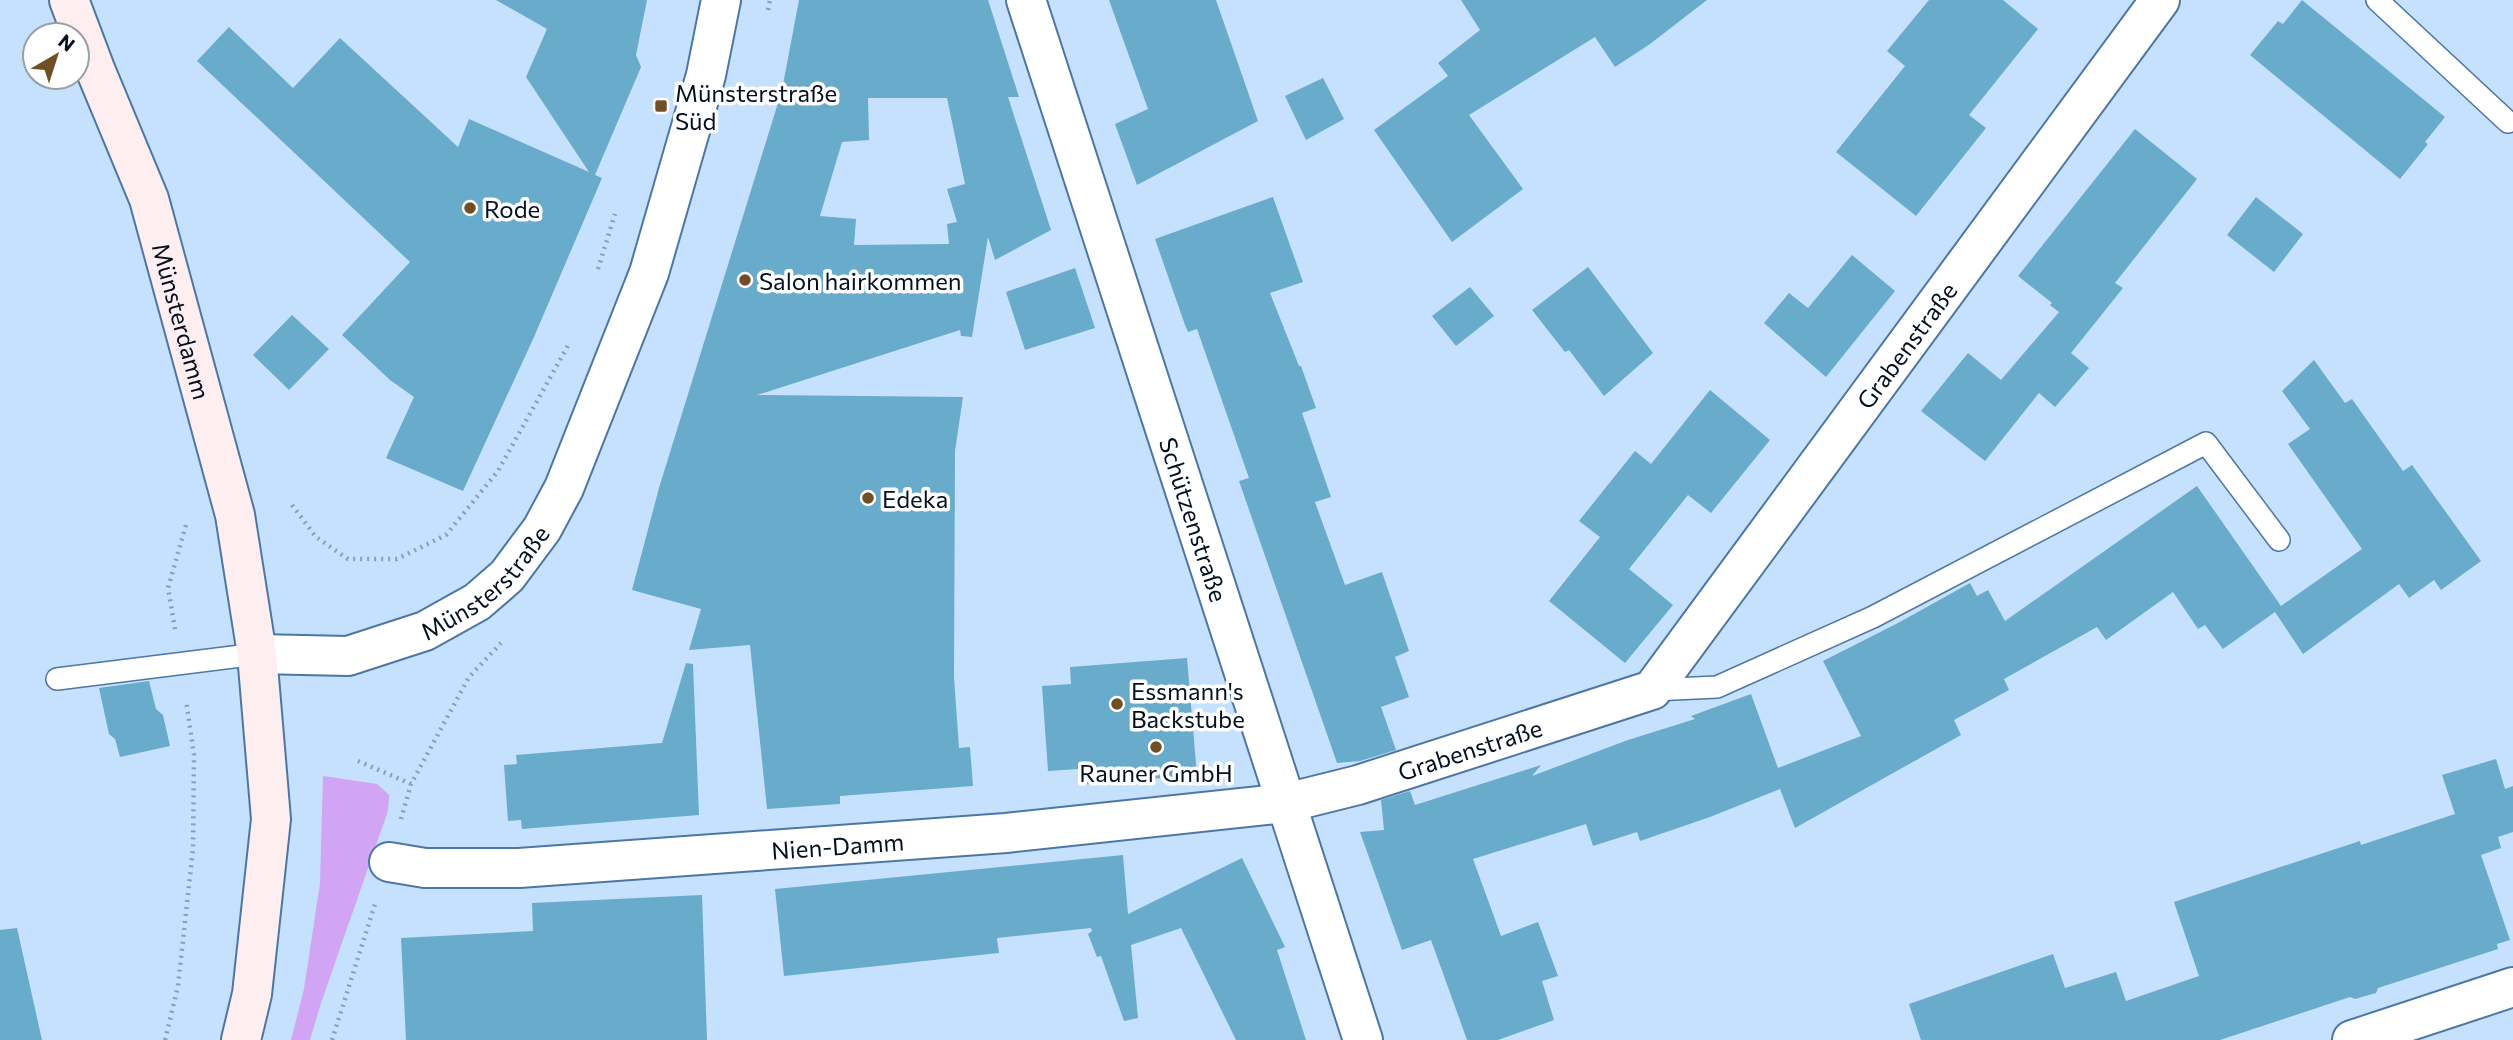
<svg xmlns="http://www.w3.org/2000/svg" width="2513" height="1040" viewBox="0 0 2513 1040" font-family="Commissioner,sans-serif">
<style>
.green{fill:#d1a5f3}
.building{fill:#69abca;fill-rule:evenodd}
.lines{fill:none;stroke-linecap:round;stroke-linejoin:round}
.lane-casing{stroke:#4d77a2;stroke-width:24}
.street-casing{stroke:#4d77a2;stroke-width:42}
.secondary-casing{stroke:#4d77a2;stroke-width:42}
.path{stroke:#889fb7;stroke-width:4.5;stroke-dasharray:2 5;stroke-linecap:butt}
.lane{stroke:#fff;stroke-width:21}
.street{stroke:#fff;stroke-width:38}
.secondary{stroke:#feeef0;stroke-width:38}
.poi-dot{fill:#704f26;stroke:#fff;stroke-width:2.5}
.labels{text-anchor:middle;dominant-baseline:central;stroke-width:7;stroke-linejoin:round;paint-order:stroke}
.poi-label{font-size:24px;fill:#010f1f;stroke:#fff;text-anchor:start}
.street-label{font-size:24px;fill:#010f1f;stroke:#fff}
</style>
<rect width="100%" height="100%" fill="#c6e1fe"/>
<path class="green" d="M323,776L377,784L389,795L388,811L321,1003L310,1040H291L304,989L320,883Z"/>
<path class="building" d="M496,0H647L636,55L641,67L595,175L602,178L534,337L463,491L386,458L414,397L390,380L342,335L410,262L197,61L229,27L293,88L340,38L458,147L469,119L589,172L526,77L547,29Z
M799,0H988L1019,97H1008L1051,230L995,260L988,237L972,337L961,336L960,330L757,395L963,397L955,451L954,677L959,748L970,747L973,786L840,796V804L767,809L750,645L689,650L701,609L632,590L659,488L782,90ZM868,98H947L965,184L947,189L957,222L947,224L949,244L854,245L856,219L820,216L842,142L869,140Z
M1109,0H1216L1258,121L1137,185L1115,124L1148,109Z
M1461,0H1707L1650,44L1615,67L1595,37L1469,115L1523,189L1452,242L1374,130L1448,76L1438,63L1480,30Z
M1929,0H2003L2038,29L1969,115L1986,128L1916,216L1836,152L1905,66L1887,51Z
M2302,0L2445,117L2425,142L2428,144L2400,179L2250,55L2278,21L2283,24Z
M1323,78L1344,119L1306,140L1285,96Z
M2135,129L2197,179L2115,283L2123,288L2071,353L2089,368L2055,407L2039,393L1985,461L1921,411L1968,353L2001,380L2059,312L2050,305L2052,303L2018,276Z
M1273,197L1303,282L1270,293L1299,366H1301L1316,408L1302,413L1331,497L1315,502L1345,585L1382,572L1409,651L1395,657L1409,697L1381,707L1396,750L1360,761L1337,763L1239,481L1249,478L1197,329L1188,332L1185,325L1155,239Z
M2256,197L2303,234L2274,272L2227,235Z
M1852,255L1895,291L1826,377L1764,323L1789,293L1808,308Z
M1588,267L1653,353L1604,396L1569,350L1565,352L1532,310Z
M1075,268L1095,328L1025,350L1006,292Z
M1470,287L1494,316L1456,346L1432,316Z
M292,315L329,349L289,390L253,355Z
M2314,360L2345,403L2352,399L2403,471L2412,465L2481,561L2441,590L2434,580L2409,598L2399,584L2303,654L2275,612L2223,649L2205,625L2198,629L2173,592L2106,640L2097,627L2004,679L2009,690L1954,720L1961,735L1795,828L1780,789L1710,817L1640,841L1637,832L1593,846L1586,824L1473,859L1501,936L1538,922L1558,976L1542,981L1554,1020L1498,1040H1467L1431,940L1402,950L1360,832L1384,830L1381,800L1410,791L1415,805L1541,765L1532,776L1628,740L1695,719L1691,716L1751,694L1778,768L1861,736L1823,661L1898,623L1970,583L1977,596L1988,590L2005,621L2197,486L2281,606L2362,549L2288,444L2310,429L2282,391Z
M1710,390L1770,440L1711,513L1688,495L1629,569L1673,605L1625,663L1549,601L1600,537L1579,521L1635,451L1651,464Z
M1187,658L1197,775L1079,785L1078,769L1048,771L1042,686L1071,684L1070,667Z
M686,663L693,664L699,815L522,829L521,820L508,821L504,765L517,764L516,755L662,743Z
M149,681L156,709L163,715L170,746L120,757L115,739L109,734L99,688Z
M2496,759L2505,789L2513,786V832L2498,837L2501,848L2481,855L2510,940L2497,944L2498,949L2378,988L2376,993L2355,999L2350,997L2220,1040H1921L1909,1004L2053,954L2065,988L2116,972L2126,1001L2199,976L2174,902L2360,841L2361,845L2455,814L2442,775Z
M1123,855L1128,914L1242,858L1285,947L1277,950L1306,1040H1236L1181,928L1131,945L1138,1018L1124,1021L1101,956L1097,957L1088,934L1092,931L1091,928L997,938L999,953L784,976L775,889Z
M702,895L707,1040H406L401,938L533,931L532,903Z
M17,928L42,1040H0V930Z"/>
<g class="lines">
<g class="lane-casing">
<path id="lane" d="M2377,0L2508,122
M57,679L257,654
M1652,690L1717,687L1873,617L2206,443L2279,540"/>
</g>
<g class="street-casing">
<g id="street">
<path id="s1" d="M1026,0L1363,1040"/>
<path id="s2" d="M257,654L348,656L425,631L477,602L507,576L542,529L564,488L649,273L706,75L721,0"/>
<path id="s3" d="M389,862L425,868H519L1006,833L1286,803L1358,785L1652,690L2160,0"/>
<path d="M2352,1040L2513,987"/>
</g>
</g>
<g class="secondary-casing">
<g id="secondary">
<path id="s4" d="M69,0L95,69L149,199L235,515L257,654L271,819L252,994L241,1040"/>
</g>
</g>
<path class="path" d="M768,10L770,0
M598,269L615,214
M292,505L316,537L348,559H397L446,535L498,471L570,342
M175,629L168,588L186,525
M358,761L411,784
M401,819L411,784L469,677L501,643
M165,1040L178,986L193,849L194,755L186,700
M332,1040L375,904"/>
<use href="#lane" class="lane"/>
<use href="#street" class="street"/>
<use href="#secondary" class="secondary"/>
</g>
<g class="poi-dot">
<rect x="654" y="99" width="14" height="14" rx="3.5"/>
<circle cx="470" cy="208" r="7"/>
<circle cx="745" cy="280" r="7"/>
<circle cx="868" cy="498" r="7"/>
<circle cx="1117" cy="704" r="7"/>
<circle cx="1156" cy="747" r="7"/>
</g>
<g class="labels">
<g class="poi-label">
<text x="675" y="92">Münsterstraße<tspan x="675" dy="28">Süd</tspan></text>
<text x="484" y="208">Rode</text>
<text x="759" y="280">Salon hairkommen</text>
<text x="882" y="498">Edeka</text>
<text x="1131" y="690">Essmann's<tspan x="1131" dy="28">Backstube</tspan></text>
<text x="1156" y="772" text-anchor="middle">Rauner GmbH</text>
</g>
<g class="street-label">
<text stroke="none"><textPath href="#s4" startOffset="341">Münsterdamm</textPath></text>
<text stroke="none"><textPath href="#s3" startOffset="1712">Grabenstraße</textPath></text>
<text stroke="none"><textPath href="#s1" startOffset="546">Schützenstraße</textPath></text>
<text stroke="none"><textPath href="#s2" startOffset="250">Münsterstraße</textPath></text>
<text stroke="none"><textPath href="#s3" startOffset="1092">Grabenstraße</textPath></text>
<text stroke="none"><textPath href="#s3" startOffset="450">Nien-Damm</textPath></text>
</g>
</g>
<g transform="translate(56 56) rotate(39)"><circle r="33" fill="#ffffff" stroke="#999fa5" stroke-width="2"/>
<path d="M0-5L12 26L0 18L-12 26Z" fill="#704f26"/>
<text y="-10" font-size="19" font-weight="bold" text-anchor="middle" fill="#010f1f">N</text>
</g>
</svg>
